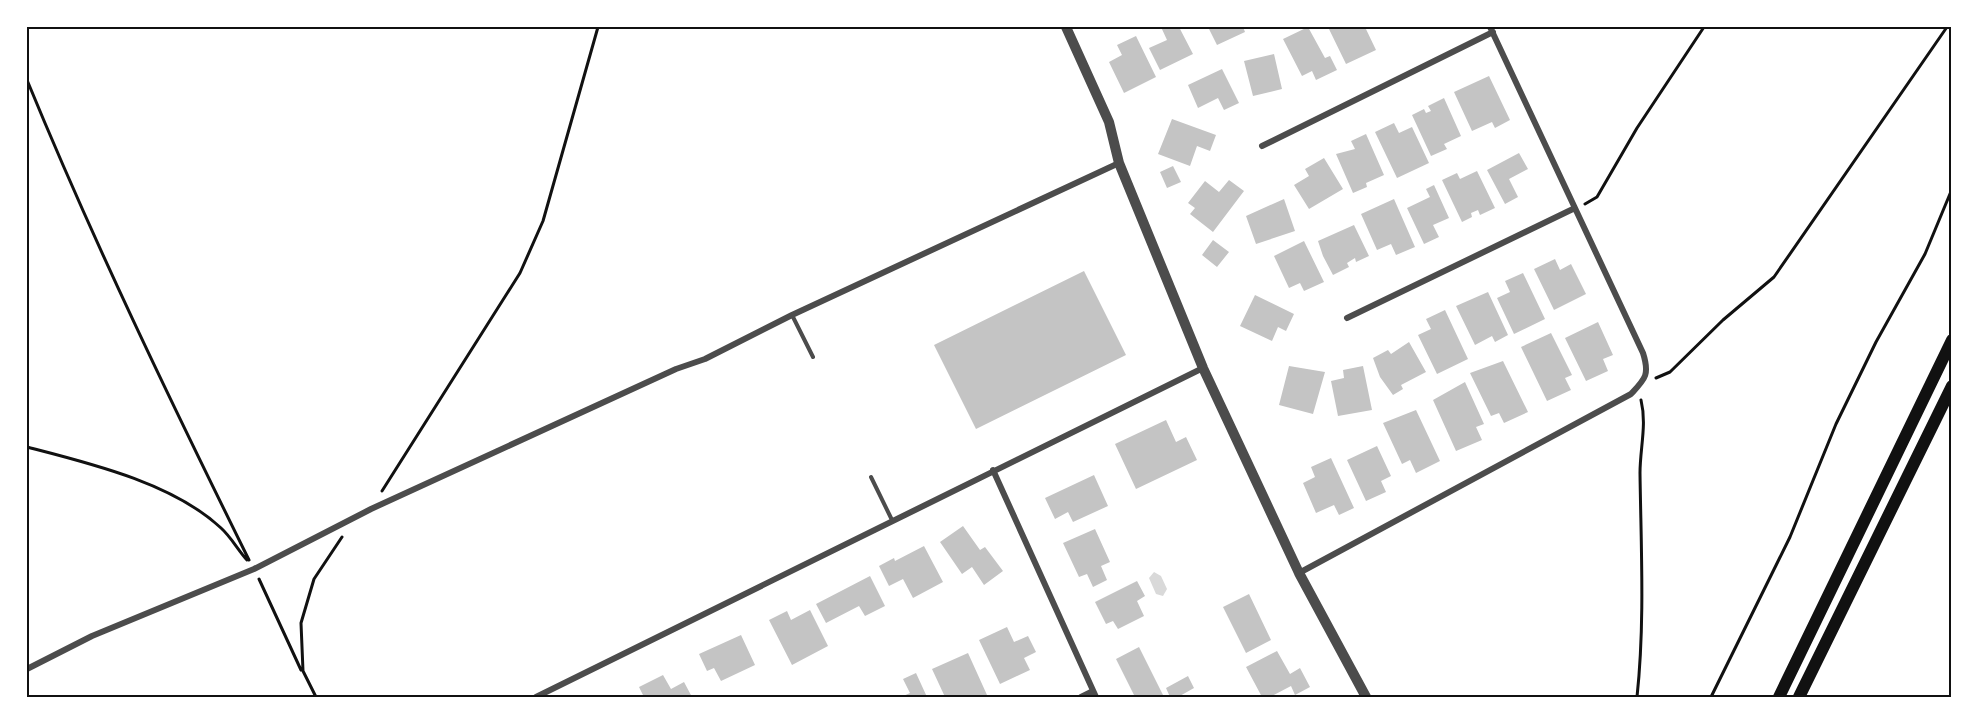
<svg xmlns="http://www.w3.org/2000/svg" width="1979" height="724" viewBox="0 0 1979 724" font-family="Mulish,sans-serif">
<style>
.water{fill:#d9d9d9}
.building{fill:#c4c4c4}
.lines{fill:none;stroke-linecap:round;stroke-linejoin:round}
.path{stroke:#111;stroke-width:3}
.service{stroke:#4c4c4c;stroke-width:4}
.minor{stroke:#4c4c4c;stroke-width:6}
.tertiary{stroke:#4c4c4c;stroke-width:10}
.primary{stroke:#111;stroke-width:12}
.neatline{fill:none;stroke:#111;stroke-width:2}
</style>
<rect width="100%" height="100%" fill="#fff"/>
<path class="water" d="M1154,572L1161,576L1167,589L1163,596L1156,594L1149,578Z"/>
<path class="building" d="M1161,27H1179L1193,54L1160,70L1149,48L1167,40Z
M1208,27H1243L1245,32L1217,45Z
M1308,27L1325,58L1330,56L1337,70L1316,80L1312,71L1302,76L1283,39Z
M1328,27H1365L1376,50L1346,64Z
M1136,36L1156,77L1124,93L1109,62L1122,55L1117,45Z
M1274,54L1282,89L1253,96L1244,61Z
M1222,69L1239,103L1224,110L1218,98L1198,108L1188,85Z
M1489,76L1510,120L1495,128L1492,122L1472,131L1454,92Z
M1444,98L1461,136L1444,144L1447,149L1431,156L1412,115L1424,109L1426,113L1431,111L1428,106Z
M1172,119L1216,135L1210,151L1197,146L1190,166L1158,154Z
M1394,123L1399,133L1412,127L1429,163L1397,178L1375,132Z
M1366,134L1384,175L1366,183L1367,187L1353,193L1336,154L1355,149L1351,141Z
M1519,153L1528,169L1509,179L1518,197L1505,204L1487,170Z
M1324,158L1343,189L1309,209L1294,185L1309,176L1305,169Z
M1173,166L1181,182L1167,188L1160,172Z
M1477,171L1495,208L1480,215L1478,210L1471,213L1472,217L1462,222L1442,180L1457,173L1460,179Z
M1229,180L1244,191L1213,232L1190,214L1195,208L1188,203L1205,181L1219,192Z
M1434,185L1449,218L1433,225L1439,237L1424,244L1407,208L1430,197L1426,189Z
M1284,199L1295,231L1256,244L1246,216Z
M1394,199L1415,247L1396,255L1391,244L1377,250L1361,214Z
M1354,225L1369,256L1356,262L1355,258L1347,263L1349,267L1333,275L1323,256L1318,241Z
M1213,240L1229,252L1217,267L1202,255Z
M1304,241L1324,282L1304,291L1300,283L1289,288L1274,256Z
M1555,259L1560,270L1571,264L1586,294L1554,310L1534,269Z
M1084,271L1126,355L976,429L934,345Z
M1523,273L1545,319L1514,334L1497,298L1510,292L1505,281Z
M1488,292L1508,335L1495,342L1492,336L1475,345L1456,306Z
M1255,295L1294,314L1286,331L1278,327L1272,341L1240,326Z
M1445,310L1468,359L1437,374L1418,335L1431,329L1426,319Z
M1598,322L1613,355L1603,359L1608,371L1586,381L1565,338Z
M1551,333L1572,375L1565,378L1571,390L1547,401L1521,347Z
M1409,342L1426,372L1401,385L1403,389L1393,395L1380,377L1373,358L1388,350L1391,354Z
M1503,361L1528,412L1504,423L1499,413L1491,416L1470,373Z
M1289,366L1325,372L1313,414L1279,405Z
M1363,366L1372,410L1338,416L1331,381L1344,378L1343,370Z
M1465,382L1484,424L1476,427L1482,440L1456,451L1433,400Z
M1416,410L1440,461L1416,473L1410,460L1402,464L1383,423Z
M1166,420L1176,442L1186,437L1197,460L1136,489L1115,444Z
M1377,446L1391,476L1381,481L1386,492L1366,501L1347,460Z
M1331,458L1354,508L1339,515L1334,505L1316,513L1303,483L1315,477L1311,467Z
M1094,475L1108,506L1073,522L1068,512L1055,519L1045,498Z
M963,526L980,550L985,547L1003,571L984,585L972,567L962,574L940,542Z
M1095,529L1110,562L1101,566L1107,580L1093,587L1087,574L1079,577L1063,543Z
M924,546L943,582L913,598L903,579L889,586L879,566L894,558L895,561Z
M870,576L885,606L865,616L859,606L826,623L816,604Z
M1137,581L1145,596L1137,601L1144,616L1118,629L1113,621L1106,624L1095,602Z
M1249,594L1271,640L1246,653L1223,607Z
M810,610L828,646L792,665L769,620L787,611L791,620Z
M1007,627L1014,642L1028,636L1036,652L1024,658L1030,670L1000,684L979,640Z
M741,635L755,665L721,681L714,668L707,671L699,654Z
M1139,647L1164,697H1135L1116,659Z
M1277,651L1290,674L1300,668L1310,687L1295,695L1291,686L1270,697H1262L1246,667Z
M968,653L987,695L945,697L932,669Z
M916,673L927,697H901L910,693L903,679Z
M663,675L671,689L684,682L692,697H644L639,687Z
M1188,676L1194,688L1178,697H1170L1166,688Z"/>
<g class="lines">
<path class="path" d="M27,80C94,243 171,402 249,560
M1585,204L1597,197L1637,128L1704,27
M1656,378L1670,372L1723,320L1774,277L1947,27
M27,447C89,463 173,483 221,528C231,537 238,550 247,560
M382,491L520,273L543,221L598,27
M259,579L301,670
M316,697L303,671L301,623L314,579L342,537
M1637,697C1645,622 1641,548 1640,473C1640,448 1647,425 1641,400
M1711,697L1790,537L1836,424L1876,342L1925,254L1952,189"/>
<path class="service" d="M792,315L813,357
M871,477L892,520"/>
<path class="minor" d="M1262,146L1493,32
M1347,318L1575,208
M993,470L1096,697
M1299,573L1631,394C1645,379 1650,375 1643,353L1490,27
M27,669L92,636L254,569L371,509L676,369L705,359L792,315L1119,163
M536,697L1203,368
M1081,697L1093,691"/>
<path class="tertiary" d="M1066,27L1109,122L1119,163L1203,368L1299,573L1366,697"/>
<path class="primary" d="M1779,697L1952,340
M1799,697L1952,386"/>
</g>
<rect width="1979" height="724" fill="none" stroke="#ffffff" stroke-width="57"/>
<rect x="28" y="28" width="1922" height="668" class="neatline"/>
</svg>
